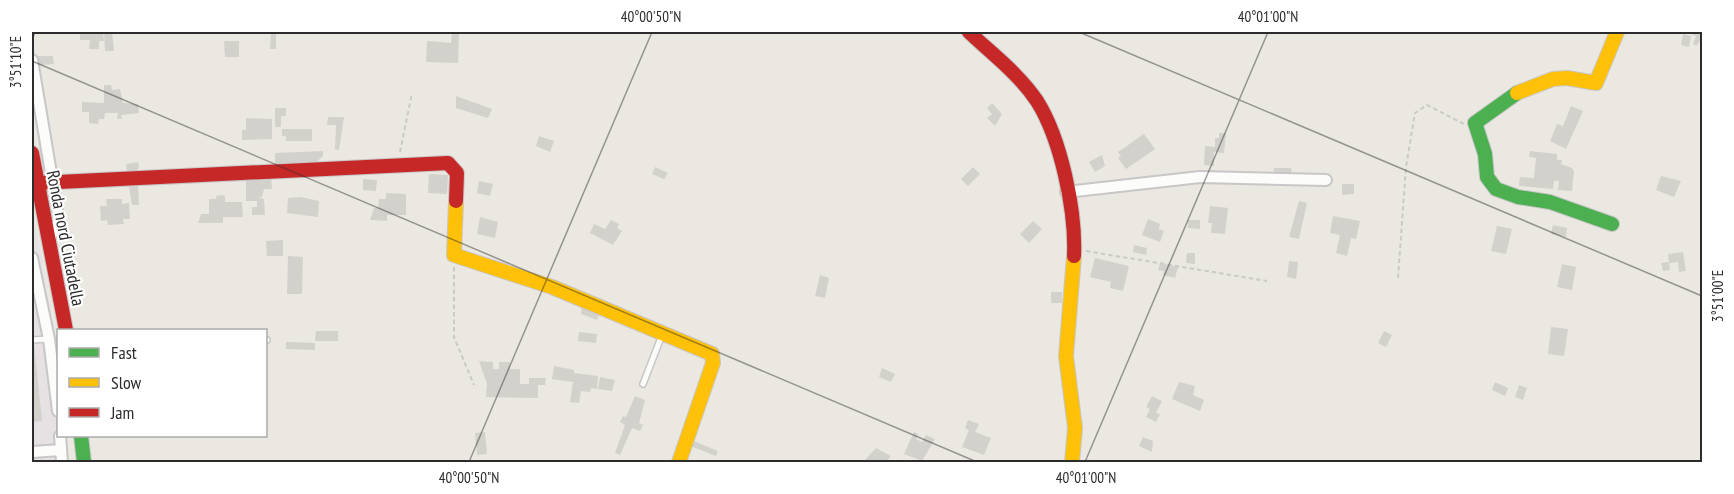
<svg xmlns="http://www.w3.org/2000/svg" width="1734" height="494" viewBox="0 0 1734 494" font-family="'PT Sans Narrow',sans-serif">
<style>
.industrial{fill:#e6e2e4}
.building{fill:#d3d1cc}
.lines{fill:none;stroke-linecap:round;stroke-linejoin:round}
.lane-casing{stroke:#c8c6c7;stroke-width:8}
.street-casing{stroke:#c8c6c7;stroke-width:14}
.fast-casing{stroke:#c8c6c7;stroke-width:16}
.slow-casing{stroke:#c8c6c7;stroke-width:16}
.jam-casing{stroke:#c8c6c7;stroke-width:16}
.path{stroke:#cacac9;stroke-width:2;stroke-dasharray:4.5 3;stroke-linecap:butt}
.lane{stroke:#fcfcfa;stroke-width:5}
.street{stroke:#fcfcfa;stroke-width:10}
.fast{stroke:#4caf50;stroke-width:14}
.slow{stroke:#ffc107;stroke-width:14}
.jam{stroke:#c62828;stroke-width:14}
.ticks{fill:none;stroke:#2c2c2c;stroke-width:1.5;stroke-opacity:0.45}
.labels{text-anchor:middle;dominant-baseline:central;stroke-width:4.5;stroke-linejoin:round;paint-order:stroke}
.street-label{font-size:18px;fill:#2c2c2c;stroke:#fff}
.neatline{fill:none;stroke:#2c2c2c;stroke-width:2}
.ticks-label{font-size:15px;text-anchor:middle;fill:#2c2c2c}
</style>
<rect width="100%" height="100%" fill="#eae8e1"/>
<path class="industrial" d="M32,202L58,357V436H66L67,462H32Z"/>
<path class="building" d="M80,32H103L104,41H99V49H89L90,40H80Z
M104,32H112L114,51H105Z
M271,32H276V49H270Z
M1691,32H1702V38L1696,46L1693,44L1696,36L1691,34Z
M452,33H459L458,63L426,62L427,41L451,43Z
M1683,34L1691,36L1689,47L1681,45Z
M224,41H239V57H225Z
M37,56H53L54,64L39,65Z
M104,85H111L112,90L120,89L123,103L138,104L139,113L121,115L122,119H117L118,113H105L104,119H99L98,124L89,123V112H82V102L104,103Z
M456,96L492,109L488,118L456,108Z
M992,103L1002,114L995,126L987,118L992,114L987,108Z
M1571,106L1583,111L1566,149L1550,141L1557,124L1563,126Z
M275,108H286V116H281V127H275Z
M328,117H344L339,150L335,149L336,125H327Z
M246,118L272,119V139L242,140V130H246Z
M282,129H312V141H286V136H282Z
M1219,133H1226L1224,153L1214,152V166L1204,165L1205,146L1215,147V138H1219Z
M1144,134L1155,149L1126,169L1118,158L1121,156L1118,152Z
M539,136L554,141L550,152L536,146Z
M323,151V156L314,164L275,166V153Z
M1530,151L1557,154V160H1562L1561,164L1572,168L1574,171L1572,191L1558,190L1559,181H1554L1553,189L1519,186L1520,177L1534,178L1536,158L1529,157Z
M1102,155L1105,166L1095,172L1089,162Z
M138,162L139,167L136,172H127L126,164Z
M655,167L668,173L664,179L652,174Z
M973,167L980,174L968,186L961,179Z
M1274,168H1291L1292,174H1274Z
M429,174L448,175L447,194L428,193Z
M246,176H271L272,189H264L262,197H258L264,199L265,215H252V207H257V201H246Z
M1661,176L1681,181L1674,197L1656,190Z
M363,179L377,180L376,191L363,190Z
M479,181L493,184L490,196L477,193Z
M1342,184H1354V194L1342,195Z
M138,186L139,205H132L129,187Z
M386,193L406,194V215H387V221L370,220L374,208H378L379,199H386Z
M222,195L225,196V202H242L243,217H223V223H198L201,214H209V199H216V196Z
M301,197L319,201L318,217L287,213L288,198Z
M106,199H122V204L129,203L130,219H123L124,224L108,225L107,220L101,221L100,206H107Z
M1299,201L1307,203L1299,239L1289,237Z
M1210,206L1228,208L1225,234L1211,233L1212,223H1208Z
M1333,216L1360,221L1356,239L1351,238L1347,256L1336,253L1340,235L1330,233Z
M480,217L498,222L495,238L477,234Z
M1148,219L1160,224L1159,229L1164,231L1160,242L1142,235Z
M611,220L619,224L617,228L622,231L613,245L590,233L594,224L605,229Z
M1188,220H1200V229L1188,228Z
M1033,221L1042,229L1029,243L1020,234Z
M1553,225L1567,228L1566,237L1551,234Z
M1497,226L1512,229L1506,254L1491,251Z
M283,240V256H267L266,241Z
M1134,245L1147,248L1146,255L1133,252Z
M1683,252L1686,271L1679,272L1678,262L1669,263L1670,270L1663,271L1661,263L1669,262L1668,254Z
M1187,253H1195V264L1186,263Z
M288,256L303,257L302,294H287Z
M1095,258L1129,266L1123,291L1110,288L1111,282L1090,277Z
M1289,261L1298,262L1296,279L1287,277Z
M1160,263L1178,267L1175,278L1163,275L1164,271L1158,270Z
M1562,264L1576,267L1572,290L1557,287Z
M820,275L829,278L825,298L815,296Z
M1051,292H1062V303H1051Z
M582,305L600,312L597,320L581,314Z
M1551,327L1568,329L1564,356L1548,354Z
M316,331H338V341H315Z
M1384,331L1392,335L1386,347L1378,343Z
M579,332L597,334L596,343L578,341Z
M286,342L315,343V350L286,349Z
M32,344H34L42,421L32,422Z
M479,361L493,362V369H499V362H510V369H520V384H529V378H546L545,385H538V398L486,397L487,384Z
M554,366L574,370V373L598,376L597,389L591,388L590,392L581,391L579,403L570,402L573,382L552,379Z
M882,368L895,374L891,382L879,377Z
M600,377L615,380L612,391L598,389Z
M1179,382L1195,386L1193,395L1204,400L1200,411L1172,399Z
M1495,382L1508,388L1505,396L1492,390Z
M1519,385L1527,388L1523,400L1515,397Z
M635,396L645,400L639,423L643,425L640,431L632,428L620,455L615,453L625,425L620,422L623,416L626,417Z
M1152,396L1162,401L1156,413L1160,414L1156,422L1146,417L1150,409L1146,407Z
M968,420L979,424L975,432L991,438L984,455L962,447L969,430L965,428Z
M485,432L487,454L477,455L475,433Z
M914,432L918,434L916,439L922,442L926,435L935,439L922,461L904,454Z
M1143,437L1153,441L1152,452L1139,446Z
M691,440L718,451L716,456L688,445Z
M876,448L891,456L887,461L889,462H863Z"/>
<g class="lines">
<g class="lane-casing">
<path id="lane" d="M32,340L49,339
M266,340H267
M643,384L662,335"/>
</g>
<g class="street-casing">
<path id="street" d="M32,60L59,221L49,239
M1066,192L1200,177L1326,180
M32,258L49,339L58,411
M60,436L62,462
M32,452L61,450"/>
</g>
<g class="fast-casing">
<path id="fast" d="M1517,93L1475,123L1485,154L1487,177L1496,189L1518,197L1550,202L1612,224
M81,436L84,462"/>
</g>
<g class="slow-casing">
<path id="slow" d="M1517,93L1553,79L1567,78L1596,83L1617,32
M456,201L454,255L552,287L712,354L713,363L679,462
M1072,462L1075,428L1066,356L1074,256"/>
</g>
<g class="jam-casing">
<path id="jam" d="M969,32C992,54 1019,74 1037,101C1061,139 1076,211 1074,256
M32,153L66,330
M38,183L448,163L457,173L456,201"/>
</g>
<path class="path" d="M400,152L412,93
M1086,251L1267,281
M454,267V337L474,385
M1398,278L1406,167L1415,113L1427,105L1464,124"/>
<use href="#lane" class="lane"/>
<use href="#street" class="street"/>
<use href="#fast" class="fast"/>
<use href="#slow" class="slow"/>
<use href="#jam" class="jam"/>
</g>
<path class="ticks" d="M1079,32L1702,296M32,40L35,32M32,61L977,462M469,462L652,32M1085,462L1268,32M1702,462V460"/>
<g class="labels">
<g class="street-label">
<text transform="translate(66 238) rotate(79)">Ronda nord Ciutadella</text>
</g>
</g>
<rect width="1734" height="494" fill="none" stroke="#ffffff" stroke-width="66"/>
<rect x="57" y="329" width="210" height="108" fill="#ffffff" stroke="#ababab" stroke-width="1.5"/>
<rect x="69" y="348" width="30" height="9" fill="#4caf50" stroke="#ababab" stroke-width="1.5"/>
<text x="111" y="359" font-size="18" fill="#2c2c2c">Fast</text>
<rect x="69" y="378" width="30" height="9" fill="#ffc107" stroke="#ababab" stroke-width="1.5"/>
<text x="111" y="389" font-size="18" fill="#2c2c2c">Slow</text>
<rect x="69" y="408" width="30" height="9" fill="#c62828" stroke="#ababab" stroke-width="1.5"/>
<text x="111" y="419" font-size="18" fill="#2c2c2c">Jam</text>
<rect x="33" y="33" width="1668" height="428" class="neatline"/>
<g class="ticks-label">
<text x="651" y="22">40°00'50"N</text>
<text x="1268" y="22">40°01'00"N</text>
<text transform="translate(16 62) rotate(-90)" y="5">3°51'10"E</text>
<text transform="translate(1718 296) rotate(-90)" y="5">3°51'00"E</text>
<text x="469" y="483">40°00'50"N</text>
<text x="1086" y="483">40°01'00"N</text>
</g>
</svg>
